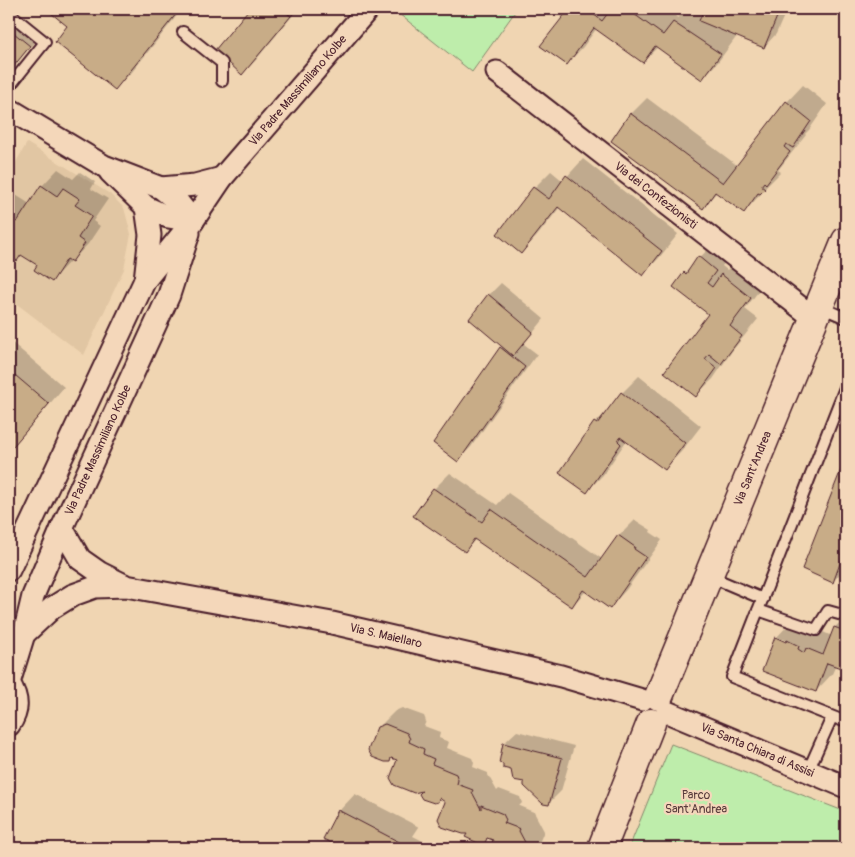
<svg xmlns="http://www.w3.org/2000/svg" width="855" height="857" viewBox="0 0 855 857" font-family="Pangolin,sans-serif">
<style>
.built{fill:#e1c6a3}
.green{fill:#beedab;stroke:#84866b}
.shadow{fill:#0003;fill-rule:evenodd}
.building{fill:#c8ac87;stroke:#4a1f2b}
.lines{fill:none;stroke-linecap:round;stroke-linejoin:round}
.lane-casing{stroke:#4a1f2b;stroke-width:14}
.street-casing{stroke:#4a1f2b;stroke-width:25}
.secondary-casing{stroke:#4a1f2b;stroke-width:31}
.lane{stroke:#f4d7ba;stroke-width:10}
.street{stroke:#f4d7ba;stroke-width:21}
.secondary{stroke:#f4d7ba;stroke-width:28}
.labels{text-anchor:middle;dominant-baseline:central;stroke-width:4.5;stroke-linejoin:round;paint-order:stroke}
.street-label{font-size:12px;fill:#4a1f2b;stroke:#f4d7ba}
.park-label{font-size:12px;fill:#5b3e3e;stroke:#f4d7ba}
</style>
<rect width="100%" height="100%" fill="#f0d5b2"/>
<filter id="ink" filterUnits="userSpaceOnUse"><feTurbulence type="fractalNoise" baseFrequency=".02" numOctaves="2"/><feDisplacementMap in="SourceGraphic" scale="10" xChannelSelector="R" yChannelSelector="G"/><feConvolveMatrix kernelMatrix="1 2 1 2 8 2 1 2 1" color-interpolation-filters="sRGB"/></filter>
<g filter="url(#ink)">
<path class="built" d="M27,143L110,194L124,208L131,234L124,269L84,355L9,298V174Z"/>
<path class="green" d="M395,9H517L472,72L394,10Z
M671,744L846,812V848H629Z"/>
<path class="shadow" d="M9,9H12L42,33L21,58L9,70Z
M48,9H182L132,72L115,88L69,26Z
M250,9H298L255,61L242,74L217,49Z
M571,9H666L678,18L687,9H694L703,14L705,9H787L776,34L764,47L737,36L718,62L702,79L658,47L643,61L597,28L583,47L567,64L542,45Z
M792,9H799L795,13L791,12Z
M803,85L827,104L809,130L805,134L806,135L778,170L781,172L767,186L760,195L744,212L717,192L703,207L631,114L647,98L738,166L787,102Z
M583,159L678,234L659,258L643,274L560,207L537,236L521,253L499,234L534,188L551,171L563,181Z
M58,169L73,179L80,172L95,182L91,189L108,199L93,221L100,226L88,244L72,261L71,260L52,280L39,265L22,254L17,259L9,254V199L14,194L30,204L42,186Z
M716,241L732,253L722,266L727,270L739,258L767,280L745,309L758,319L732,351L713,379L696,395L710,314L685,273Z
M501,283L544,319L524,344L537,354L471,447L458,460L434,443L503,346L489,295Z
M9,340L64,387L24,434L9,449Z
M639,376L701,426L681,452L665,468L627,440L603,475L587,491L595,423L612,407L622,393Z
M846,460V568L833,581L803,569Z
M450,473L497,505L508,493L602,559L619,536L635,520L651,530L650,532L662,540L626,590L610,607L586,591L572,606L476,539L465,550L434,489Z
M846,617V669L836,665L832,674L816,691L776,638L792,621L820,636L823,632L832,636L835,627ZM783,639L792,643L783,642Z
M402,708L424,716L426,721L424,726L440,732L439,738L449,742L447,748L472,758L474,763L473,767L488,773V775L497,791L499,789L520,797L522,803L519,806L536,813L535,814L544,831L537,848H491L495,839L489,837L485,841L469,832L447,801L441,798L437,801L425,789L398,759L393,757L389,761L378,728L395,711Z
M517,731L574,746L561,791L548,804L512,769L504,743Z
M355,794L419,827L413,836L433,846L432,848H433H345L325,838L339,811Z"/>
<path class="building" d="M46,9H171L177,13L115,90L55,42L67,26Z
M249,9H281L291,16L242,75L215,50Z
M281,9H297L291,16Z
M569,9H587L602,21L611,9H627L663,35L673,22L721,54L702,80L655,46L643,63L594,28L567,65L540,46Z
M704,9H734L737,10L738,9H779V12L764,48L699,21Z
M9,29L30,46L9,72Z
M786,101L811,121L793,148L786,144L784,147L790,152L766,184L764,182L761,186L765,189L760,194L758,193L744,213L715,192L703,209L611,141L630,113L723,183Z
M566,175L662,251L643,276L558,207L521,254L497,234L533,187L549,199Z
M41,185L57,196L63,188L80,199L75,205L92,216L78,238L85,243L72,262L67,259L52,282L34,270L37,265L21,255L17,261L9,255V217L17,222Z
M698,256L716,271L707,283L712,287L721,274L751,298L730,326L742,336L721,364L709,354L705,359L717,368L696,397L664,372L708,314L673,287L684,272L686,274Z
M488,294L533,332L513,356L469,319Z
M500,347L525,367L458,462L433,443Z
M9,370L49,404L9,451Z
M621,392L685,443L665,470L620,437L618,441L621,444L587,493L559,473L594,422L597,424Z
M846,457V549L844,548L841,555H843L833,583L802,569Z
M433,488L482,522L491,509L588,577L618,535L635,547L634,549L646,557L610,609L583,590L572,607L474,539L465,552L413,516Z
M834,627L845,631L846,630V670L827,663L816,692L762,671L775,637L786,642L787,640L799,646L798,649L804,653L806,648L823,655Z
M385,724L407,733L410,739L409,742L424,749L423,754L434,759L432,764L456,774L458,780L457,784L473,790L472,792L481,809V805L503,814L506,820L504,823L520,829L519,831L528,848H490L493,840L487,838L485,843L480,844L465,837L467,834H463L442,827L438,819L445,802L439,798L438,802L434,803L422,799L419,794L422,791L414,793L394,785L390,778L397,760L391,758L390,762H385L372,757L368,750L377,727Z
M503,743L562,758L549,805L543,804L524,786V782L513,780L511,770L503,768V764L499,763Z
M338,810L403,844L400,848H342L323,839Z"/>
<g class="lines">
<g class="lane-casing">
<path id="lane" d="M9,13L45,42L9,87
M183,32L222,63V81
M820,307L846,318
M846,385L732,677L846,722
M709,576L763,599
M758,610L816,630L828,611L846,616
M808,771L832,717"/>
</g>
<g class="street-casing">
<g id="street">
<path id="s1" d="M497,72L814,318"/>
<path d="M9,109L104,166L161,188L178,202L193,221"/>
<path d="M110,172L146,207L168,217L193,221"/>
<path d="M161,188L195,185L222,178"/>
<path d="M145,280L150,235L146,207"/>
<path d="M62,528L80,559L100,573L124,585"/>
<path id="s2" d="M9,570L145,280L193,221L222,178L368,9"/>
<path id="s3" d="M24,634L52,608L73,595L95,587L126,586L332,623L561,676L642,700"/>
<path id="s4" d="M9,683L24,634L33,596L62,528L169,295L189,233"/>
<path d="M9,683C18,697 19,711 9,725"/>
<path id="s5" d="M667,712L846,787"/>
</g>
</g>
<g class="secondary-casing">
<g id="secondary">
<path id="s6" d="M659,696L846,241"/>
<path d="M602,848L651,723"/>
</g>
</g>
<use href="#lane" class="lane"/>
<use href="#street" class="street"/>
<use href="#secondary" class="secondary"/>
</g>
</g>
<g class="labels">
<g class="street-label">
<text stroke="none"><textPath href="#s2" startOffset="564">Via Padre Massimiliano Kolbe</textPath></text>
<text stroke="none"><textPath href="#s1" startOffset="201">Via dei Confezionisti</textPath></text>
<text stroke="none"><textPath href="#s4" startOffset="250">Via Padre Massimiliano Kolbe</textPath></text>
<text stroke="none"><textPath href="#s6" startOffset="246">Via Sant'Andrea</textPath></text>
<text stroke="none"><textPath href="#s3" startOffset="382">Via S. Maiellaro</textPath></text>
<text stroke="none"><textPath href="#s5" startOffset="98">Via Santa Chiara di Assisi</textPath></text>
</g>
<g class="park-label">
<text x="696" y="795">Parco<tspan x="696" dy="14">Sant'Andrea</tspan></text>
</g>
</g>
<rect width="855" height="857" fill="none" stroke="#f4d7ba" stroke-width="30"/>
<rect x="15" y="15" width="825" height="827" fill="none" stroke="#4a1f2b" stroke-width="2" filter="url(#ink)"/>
</svg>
